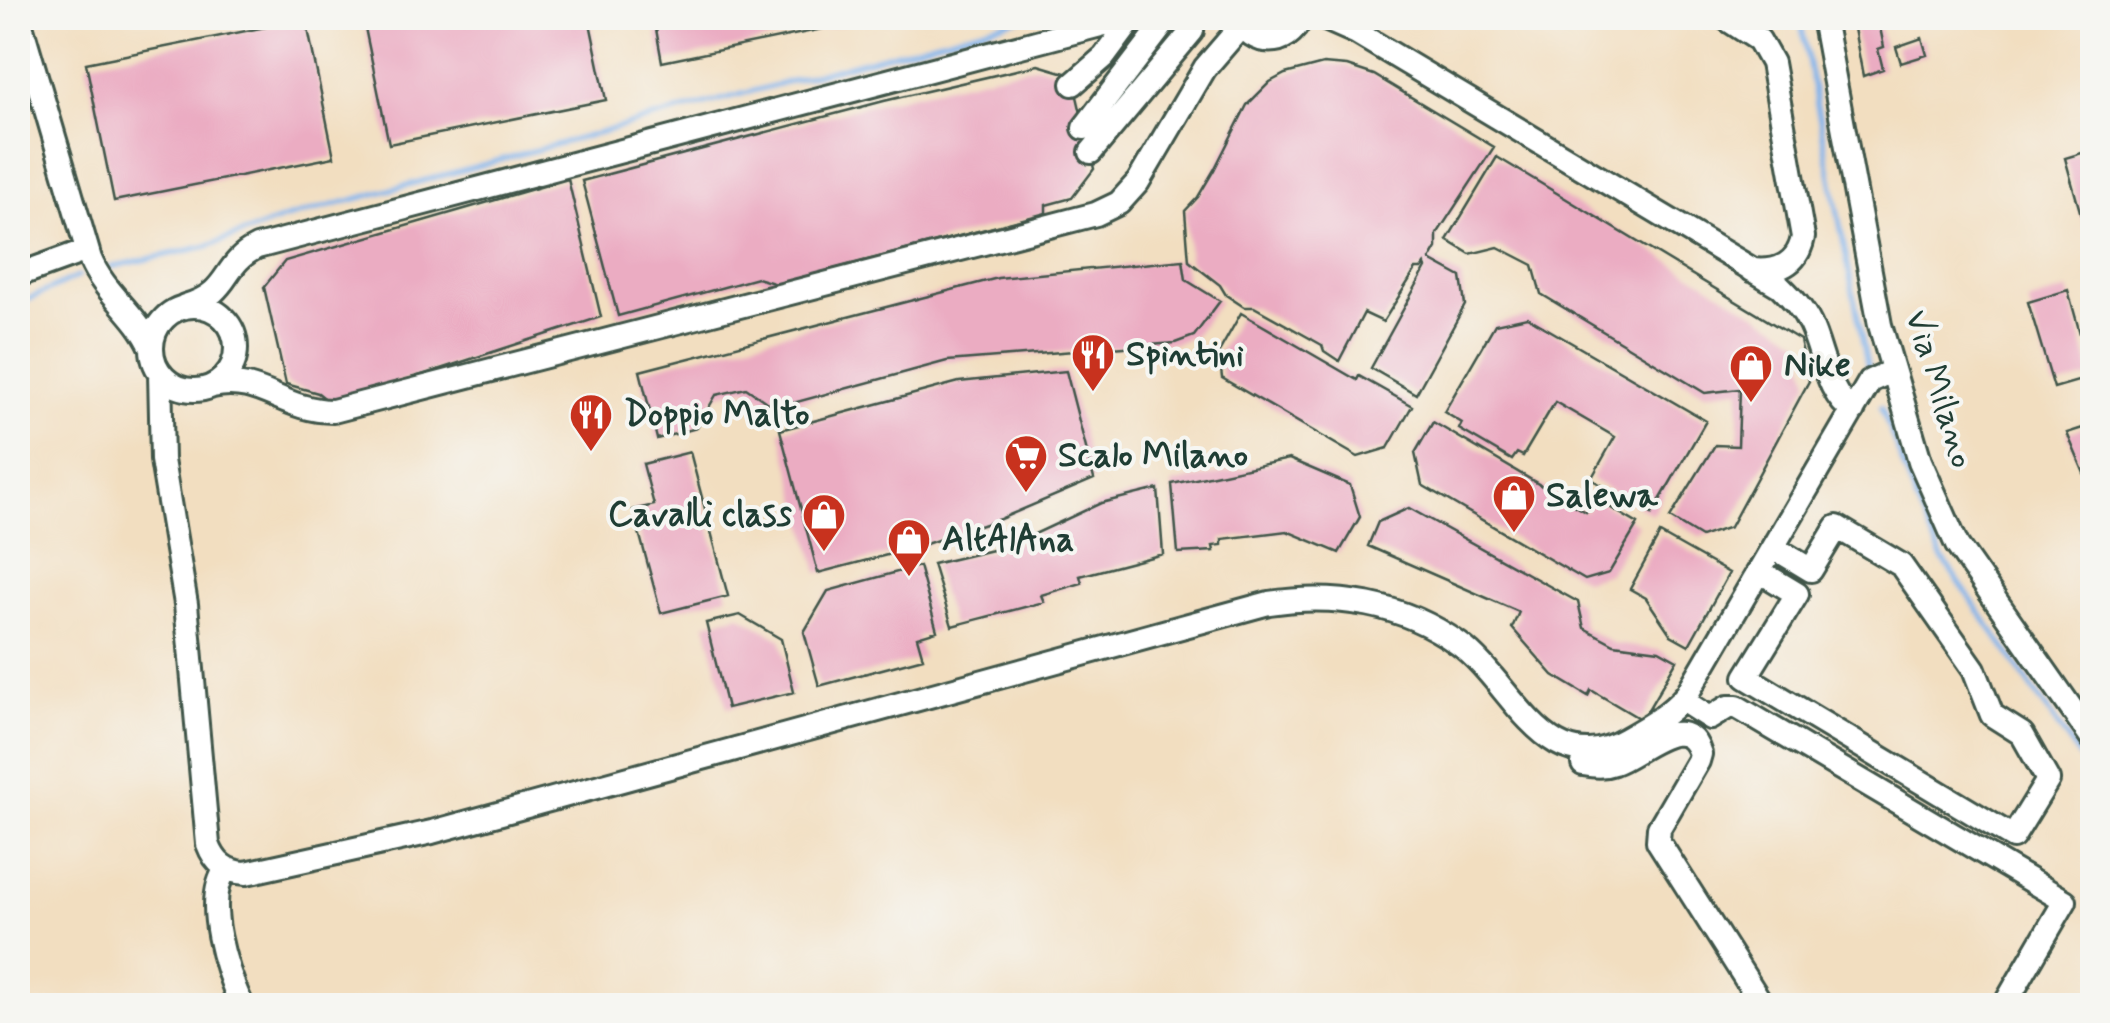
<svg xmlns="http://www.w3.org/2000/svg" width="2110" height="1023" viewBox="0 0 2110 1023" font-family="Mynerve,sans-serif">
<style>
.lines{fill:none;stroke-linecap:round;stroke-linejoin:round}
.stream{stroke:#7eb2eb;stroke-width:5}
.building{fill:#ebacc2}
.minor-casing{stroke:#3f5549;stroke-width:28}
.minor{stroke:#fff;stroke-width:22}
.labels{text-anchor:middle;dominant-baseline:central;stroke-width:8;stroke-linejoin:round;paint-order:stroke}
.poi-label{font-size:35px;font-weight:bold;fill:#1f3d34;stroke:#f6f6f2;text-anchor:start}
.street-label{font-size:35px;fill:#1f3d34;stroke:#f6f6f2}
</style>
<rect width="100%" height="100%" fill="#f6f6f2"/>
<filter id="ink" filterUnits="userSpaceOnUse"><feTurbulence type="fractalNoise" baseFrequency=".01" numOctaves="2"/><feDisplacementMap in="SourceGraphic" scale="20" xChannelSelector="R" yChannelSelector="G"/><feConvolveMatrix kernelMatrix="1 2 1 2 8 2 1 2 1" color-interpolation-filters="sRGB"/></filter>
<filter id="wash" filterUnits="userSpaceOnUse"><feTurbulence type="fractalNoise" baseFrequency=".0048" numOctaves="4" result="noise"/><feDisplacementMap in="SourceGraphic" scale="40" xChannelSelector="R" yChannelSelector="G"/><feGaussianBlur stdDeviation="2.25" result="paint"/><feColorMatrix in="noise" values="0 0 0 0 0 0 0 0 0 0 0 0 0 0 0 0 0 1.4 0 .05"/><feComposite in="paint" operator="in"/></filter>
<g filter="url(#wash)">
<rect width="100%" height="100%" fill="#f2dec0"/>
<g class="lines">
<path class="stream" d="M1800,18L1868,369
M111,267L208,246L286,218L1022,18
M18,304L79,276
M1881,407L1921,513L1941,556L2092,775"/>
</g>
<g id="blocks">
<path class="building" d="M363,18H589L606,100L389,144Z
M654,18H870L871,19L662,62Z
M1852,18H1878L1884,47L1878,49L1883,69L1863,76Z
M1890,18H1919V19L1892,26Z
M306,19L334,157L114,201L86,63Z
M1922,38L1927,55L1901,63L1896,47Z
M1323,64L1347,66L1374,75L1494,147L1437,234V248L1430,260L1461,277L1465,305L1416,394L1371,368L1426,268L1425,265L1422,269H1416L1383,322L1364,313L1339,361L1324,351L1322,345L1254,307H1244L1226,295L1220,285L1189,261L1185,211L1198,197L1214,170L1247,105L1270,82L1285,74Z
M1038,65L1072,75L1094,169L1072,198L1046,205V213L777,284L757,278L618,316L582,181L884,101Z
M2092,150V227L2085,229L2065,158Z
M1497,157L1800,340L1809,381L1730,527L1701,537L1670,518L1715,445L1738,446L1740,389L1705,393L1541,294L1533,265L1498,247L1470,254L1447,240Z
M568,179L601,317L332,404L318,393L286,384L264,287L285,261Z
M1183,260L1186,280L1220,301L1194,336L1175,343L947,361L775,408L746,388L716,395L697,428L657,439L640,371L998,278Z
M2068,290L2092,377L2054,388L2028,302Z
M1241,313L1357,380L1359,376L1412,406L1388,448L1358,457L1222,378L1219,352Z
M1527,317L1706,421L1652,514L1591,479L1615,437L1555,402L1523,456L1517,453L1512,460L1459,429L1462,423L1444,412L1495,324Z
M1066,371L1094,479L1000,519L914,548L818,573L780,430L959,382Z
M1433,422L1586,512L1594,498L1638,524L1609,573L1585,580L1422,485L1415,453Z
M2092,425V476L2086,478L2067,433Z
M690,452L728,596L661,613L633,510L654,505L643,464Z
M1289,459L1350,485L1360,517L1339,553L1287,531L1222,539V545L1213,546L1214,551L1178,553L1172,484Z
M1158,489L1163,554L1080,576L1082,583L1041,595L1044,602L952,626L933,564L1009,546L1101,503Z
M1409,508L1578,602L1584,628L1614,644L1659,650L1677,660L1642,720L1591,690L1588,696L1553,675L1512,628L1519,612L1368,546L1378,522Z
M1660,534L1729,573L1689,645L1671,635L1646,598L1630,589Z
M919,566L937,631L917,637L923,658L819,686L804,632L828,591Z
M740,615L781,639L794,692L727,708L706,623Z"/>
</g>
</g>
<g filter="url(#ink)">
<use href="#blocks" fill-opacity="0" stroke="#3f5549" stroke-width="2.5"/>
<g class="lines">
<g class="minor-casing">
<path id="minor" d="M19,18L90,259C104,293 136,313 151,346
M1238,18C1252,48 1288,48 1301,18
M1323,18L1357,33L1780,286C1792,298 1803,309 1810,324C1823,351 1827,395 1853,411
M1725,18L1759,40L1772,63L1803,237C1798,264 1778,273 1752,270
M1823,18L1880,325L1920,461L1957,545L2092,738
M1073,84L1104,57L1133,18
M1084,128L1168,18
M1091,152L1192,31L1193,18
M18,275L87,250
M152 348a42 42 0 1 1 84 0a42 42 0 1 1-84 0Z
M185,306C233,292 220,265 257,247L1127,18
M160,373L162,460L186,604L208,844C215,863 226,872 246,873L432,832L1269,603C1335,593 1403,603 1459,644C1513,683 1546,786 1626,739C1649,726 1670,714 1687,694L1870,381L1892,371
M212,386C260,375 282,411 333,411L1096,214L1119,203L1138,182L1205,68L1236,32L1238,18
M1759,571L1797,594L1746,677L2013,837L2048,780L2022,734L1992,715L1974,669L1901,565L1837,527L1811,570L1773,547
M1682,700L1710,718L1728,707H1737L2065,901L2004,1006
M1583,764C1594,766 1603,767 1614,763C1639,755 1686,707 1700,754L1698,761L1659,828L1658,841L1763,1006
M226,869C202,901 227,972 242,1006"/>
</g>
<use href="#minor" class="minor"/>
</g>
</g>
<defs>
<g id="restaurant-pin" transform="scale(2.25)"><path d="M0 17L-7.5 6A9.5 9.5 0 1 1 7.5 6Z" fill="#c8321e" stroke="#f6f6f2"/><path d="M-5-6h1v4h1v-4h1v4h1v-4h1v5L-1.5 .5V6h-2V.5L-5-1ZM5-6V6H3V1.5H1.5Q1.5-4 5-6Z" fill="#fff"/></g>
<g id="shop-pin" transform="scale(2.25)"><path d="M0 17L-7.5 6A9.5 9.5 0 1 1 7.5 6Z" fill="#c8321e" stroke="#f6f6f2"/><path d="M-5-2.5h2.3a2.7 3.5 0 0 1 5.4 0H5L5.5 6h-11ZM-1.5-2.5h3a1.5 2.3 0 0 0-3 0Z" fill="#fff"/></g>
<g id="supermarket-pin" transform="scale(2.25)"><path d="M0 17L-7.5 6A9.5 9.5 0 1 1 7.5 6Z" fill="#c8321e" stroke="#f6f6f2"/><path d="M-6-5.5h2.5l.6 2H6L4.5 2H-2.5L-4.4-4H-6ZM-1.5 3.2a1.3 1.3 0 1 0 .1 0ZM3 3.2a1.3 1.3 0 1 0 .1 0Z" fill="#fff"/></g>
</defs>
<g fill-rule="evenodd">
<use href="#restaurant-pin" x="1093" y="355"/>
<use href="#shop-pin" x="1751" y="366"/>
<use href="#restaurant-pin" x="591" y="415"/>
<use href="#supermarket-pin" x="1026" y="456"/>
<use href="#shop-pin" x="1514" y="496"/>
<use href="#shop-pin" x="824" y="515"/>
<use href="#shop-pin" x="909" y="540"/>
</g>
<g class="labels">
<g class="poi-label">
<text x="1126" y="355">Spintini</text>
<text x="1784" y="366">Nike</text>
<text x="624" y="415">Doppio Malto</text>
<text x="1058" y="456">Scalo Milano</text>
<text x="1546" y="496">Salewa</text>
<text x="792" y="515" text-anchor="end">Cavalli class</text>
<text x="942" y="540">AltAlAna</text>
</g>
<g class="street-label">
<text transform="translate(1939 389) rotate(73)">Via Milano</text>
</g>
</g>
<rect width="2110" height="1023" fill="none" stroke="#f6f6f2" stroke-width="60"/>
</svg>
